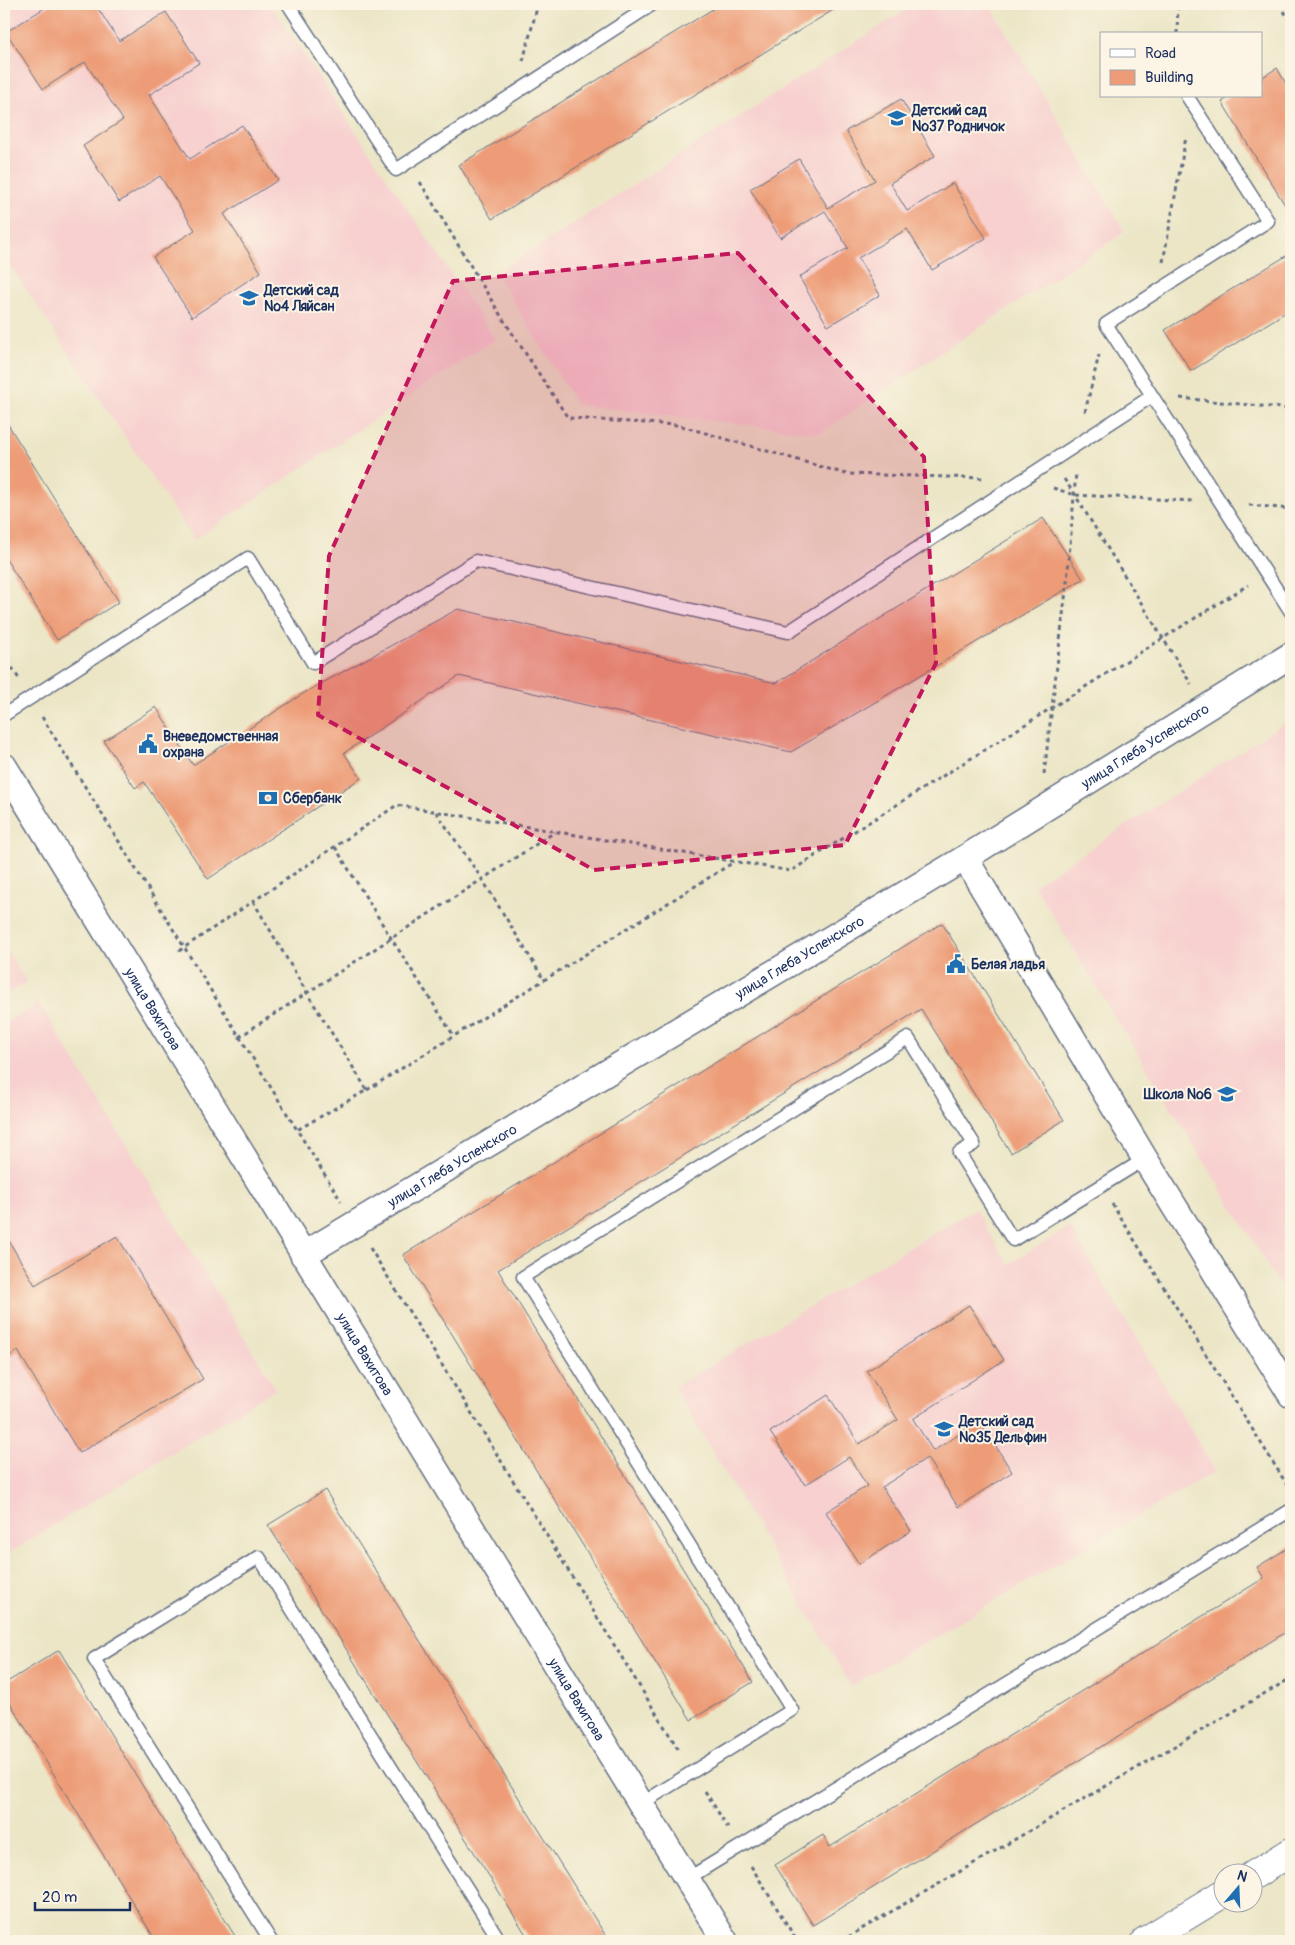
<svg xmlns="http://www.w3.org/2000/svg" width="1295" height="1945" viewBox="0 0 1295 1945" font-family="Pangolin,sans-serif">
<style>
.built{fill:#f7d0cf}
.building{fill:#ed9c77}
.lines{fill:none;stroke-linecap:round;stroke-linejoin:round}
.service-casing{stroke:#646f83;stroke-width:15}
.minor-casing{stroke:#646f83;stroke-width:28}
.tertiary-casing{stroke:#646f83;stroke-width:30}
.path{stroke:#646f83;stroke-width:3;stroke-dasharray:4 4;stroke-linecap:butt}
.service{stroke:#fff;stroke-width:12}
.minor{stroke:#fff;stroke-width:25}
.tertiary{stroke:#fff;stroke-width:28}
.marked{fill:#c2185b;fill-opacity:0.2;stroke:#c2185b;stroke-width:4;stroke-dasharray:10 6;stroke-linejoin:round}
.labels{text-anchor:middle;dominant-baseline:central;stroke-width:4;stroke-linejoin:round;paint-order:stroke}
.poi-label{font-size:14px;font-weight:bold;fill:#1b2f5e;stroke:#fcf5e5;text-anchor:start}
.street-label{font-size:14px;fill:#1b2f5e;stroke:#fcf5e5}
</style>
<rect width="100%" height="100%" fill="#fcf5e5"/>
<filter id="ink" filterUnits="userSpaceOnUse"><feTurbulence type="fractalNoise" baseFrequency=".02" numOctaves="2"/><feDisplacementMap in="SourceGraphic" scale="10" xChannelSelector="R" yChannelSelector="G"/><feConvolveMatrix kernelMatrix="1 2 1 2 8 2 1 2 1" color-interpolation-filters="sRGB"/></filter>
<filter id="wash" filterUnits="userSpaceOnUse"><feTurbulence type="fractalNoise" baseFrequency=".0096" numOctaves="4" result="noise"/><feDisplacementMap in="SourceGraphic" scale="20" xChannelSelector="R" yChannelSelector="G"/><feGaussianBlur stdDeviation="1.12" result="paint"/><feColorMatrix in="noise" values="0 0 0 0 0 0 0 0 0 0 0 0 0 0 0 0 0 1.4 0 .05"/><feComposite in="paint" operator="in"/></filter>
<g filter="url(#wash)">
<rect width="100%" height="100%" fill="#ece6c7"/>
<path class="built" d="M4,4H270L495,339L194,540L4,256Z
M915,4H989L1125,232L819,433L577,405L496,273Z
M1291,719V1303L1034,885Z
M4,946L26,982L4,996Z
M39,1003L276,1389L4,1556V1024Z
M975,1209L1008,1264L1070,1227L1215,1471L851,1686L674,1387Z"/>
<g id="blocks">
<path class="building" d="M51,4H95L119,41L166,12L199,63L149,95L190,159L242,125L278,180L224,214L261,272L192,317L153,257L195,230L160,176L119,202L83,146L123,120L85,62L43,89L6,32Z
M721,4H843L492,219L459,165Z
M1277,68L1291,92V215L1222,102L1231,96H1261V78Z
M901,99L935,156L890,183L907,211L953,183L986,238L932,270L907,229L858,258L880,295L828,326L799,277L848,248L825,211L780,238L750,189L799,159L828,208L875,180L846,131Z
M1291,253V309L1191,371L1165,330Z
M4,418L119,602L57,640L4,556Z
M1043,518L1083,579L791,752L459,676L344,753L361,778L208,879L144,782L135,788L104,741L156,707L193,765L304,693L458,609L776,683Z
M942,923L1064,1120L1011,1153L921,1009L498,1270L753,1682L691,1720L403,1255Z
M4,1233L35,1285L117,1236L203,1379L79,1453L18,1351L4,1359Z
M969,1305L1004,1360L913,1419L933,1451L980,1421L1012,1472L958,1507L927,1458L882,1487L911,1531L859,1564L826,1512L867,1486L849,1457L805,1485L770,1432L828,1395L859,1444L898,1420L867,1371Z
M325,1490L609,1941H530L268,1525Z
M1291,1546V1629L813,1925L775,1865L823,1835L830,1847L1264,1578L1257,1567Z
M59,1650L238,1941H156L4,1693V1684Z"/>
</g>
</g>
<g filter="url(#ink)">
<use href="#blocks" fill-opacity="0" stroke="#646f83" stroke-width="1"/>
<g class="lines">
<g class="service-casing">
<path id="service" d="M288,4L396,170L653,4
M1187,96L1268,221L1106,324L1291,612
M4,715L248,558L313,663L476,561L788,632L1152,396
M641,1804L792,1710L523,1277L908,1038L974,1144L959,1153L1013,1240L1145,1159
M687,1879L1291,1510
M271,1941L94,1659L259,1557L500,1941"/>
</g>
<g class="minor-casing">
<g id="minor">
<path id="s1" d="M4,766L725,1941"/>
<path d="M965,858L1145,1159L1291,1395"/>
<path id="s2" d="M303,1255L965,858L1291,655"/>
</g>
</g>
<g class="tertiary-casing">
<path id="tertiary" d="M1252,1876L1291,1852
M1145,1941L1222,1894"/>
</g>
<path class="path" d="M1280,4L1291,23
M1177,34L1178,4
M523,61L538,4
M420,182L501,316L568,418L678,425L846,474L983,478
M1163,262L1186,137
M1180,398L1291,409
M1085,412L1099,355
M1064,479L1075,495L1191,684
M1053,488L1075,495L1193,501
M1249,505L1291,509
M4,654L19,679
M42,717L341,1201
M1044,774L1067,582L1076,472
M436,812L482,879L544,980
M335,847L391,938L454,1036
M253,901L307,993L367,1090L297,1130
M179,951L397,805L791,871L1248,585
M239,1037L555,832
M367,1090L734,862
M1112,1204L1289,1488
M370,1248L680,1752
M705,1791L728,1828
M751,1866L797,1941
M841,1941L1291,1678
M1281,1941L1291,1934"/>
<use href="#service" class="service"/>
<use href="#minor" class="minor"/>
<use href="#tertiary" class="tertiary"/>
</g>
</g>
<path class="marked" d="M738,253L924,457L936,663L845,845L594,870L318,715L329,556L453,281Z"/>
<defs>
<g id="school-bare" transform="scale(1.5)"><path d="M0-5L7-2L0 1L-7-2ZM-4 1L0 2.5L4 1V4Q0 6-4 4Z" fill="#1f6fb2" stroke="#fcf5e5" stroke-width="2.5" paint-order="stroke"/></g>
<g id="civic-bare" transform="scale(1.5)"><path d="M-.6-6.5H3V-4.5H.6V-3L4-1V1h2V6H-6V1h2V-1L-.6-3ZM-1.2 2.5V6h2.4V2.5Z" fill="#1f6fb2" stroke="#fcf5e5" stroke-width="2.5" paint-order="stroke"/></g>
<g id="bank-bare" transform="scale(1.5)"><path d="M-6-4H6V4H-6ZM0-2.3a2.3 2.3 0 1 0 0 4.6a2.3 2.3 0 1 0 0-4.6Z" fill="#1f6fb2" stroke="#fcf5e5" stroke-width="2.5" paint-order="stroke"/></g>
</defs>
<g fill-rule="evenodd">
<use href="#school-bare" x="897" y="118"/>
<use href="#school-bare" x="249" y="298"/>
<use href="#civic-bare" x="148" y="744"/>
<use href="#bank-bare" x="268" y="798"/>
<use href="#civic-bare" x="956" y="964"/>
<use href="#school-bare" x="1227" y="1094"/>
<use href="#school-bare" x="944" y="1429"/>
</g>
<g class="labels">
<g class="poi-label">
<text x="912" y="110">Детский сад<tspan x="912" dy="16">№37 Родничок</tspan></text>
<text x="264" y="290">Детский сад<tspan x="264" dy="16">№4 Ляйсан</tspan></text>
<text x="163" y="736">Вневедомственная<tspan x="163" dy="16">охрана</tspan></text>
<text x="283" y="798">Сбербанк</text>
<text x="971" y="964">Белая ладья</text>
<text x="1212" y="1094" text-anchor="end">Школа №6</text>
<text x="959" y="1421">Детский сад<tspan x="959" dy="16">№35 Дельфин</tspan></text>
</g>
<g class="street-label">
<text stroke="none"><textPath href="#s2" startOffset="984">улица Глеба Успенского</textPath></text>
<text stroke="none"><textPath href="#s2" startOffset="579">улица Глеба Успенского</textPath></text>
<text stroke="none"><textPath href="#s1" startOffset="285">улица Вахитова</textPath></text>
<text stroke="none"><textPath href="#s2" startOffset="174">улица Глеба Успенского</textPath></text>
<text stroke="none"><textPath href="#s1" startOffset="690">улица Вахитова</textPath></text>
<text stroke="none"><textPath href="#s1" startOffset="1095">улица Вахитова</textPath></text>
</g>
</g>
<rect width="1295" height="1945" fill="none" stroke="#fcf5e5" stroke-width="20"/>
<rect x="1100" y="32" width="162" height="65" fill="#fcf5e5" stroke="#a2a6af"/>
<rect x="1110" y="49" width="25" height="8" fill="#ffffff" stroke="#a2a6af"/>
<text x="1145" y="58" font-size="15" fill="#1b2f5e">Road</text>
<rect x="1110" y="70" width="25" height="15" fill="#ed9c77" stroke="#a2a6af"/>
<text x="1145" y="82" font-size="15" fill="#1b2f5e">Building</text>
<g transform="translate(1238 1888) rotate(19)"><circle r="24" fill="#fcf5e5" stroke="#a2a6af"/>
<path d="M0-4L9 19L0 12L-9 19Z" fill="#1f6fb2"/>
<text y="-8" font-size="14" font-weight="bold" text-anchor="middle" fill="#1b2f5e">N</text>
</g>
<path d="M35 1902v8h95v-8" fill="none" stroke="#1b2f5e" stroke-width="2.5"/>
<text x="42" y="1902" font-size="15" fill="#1b2f5e" stroke="#fcf5e5" stroke-width="4" paint-order="stroke">20 m</text>
</svg>
